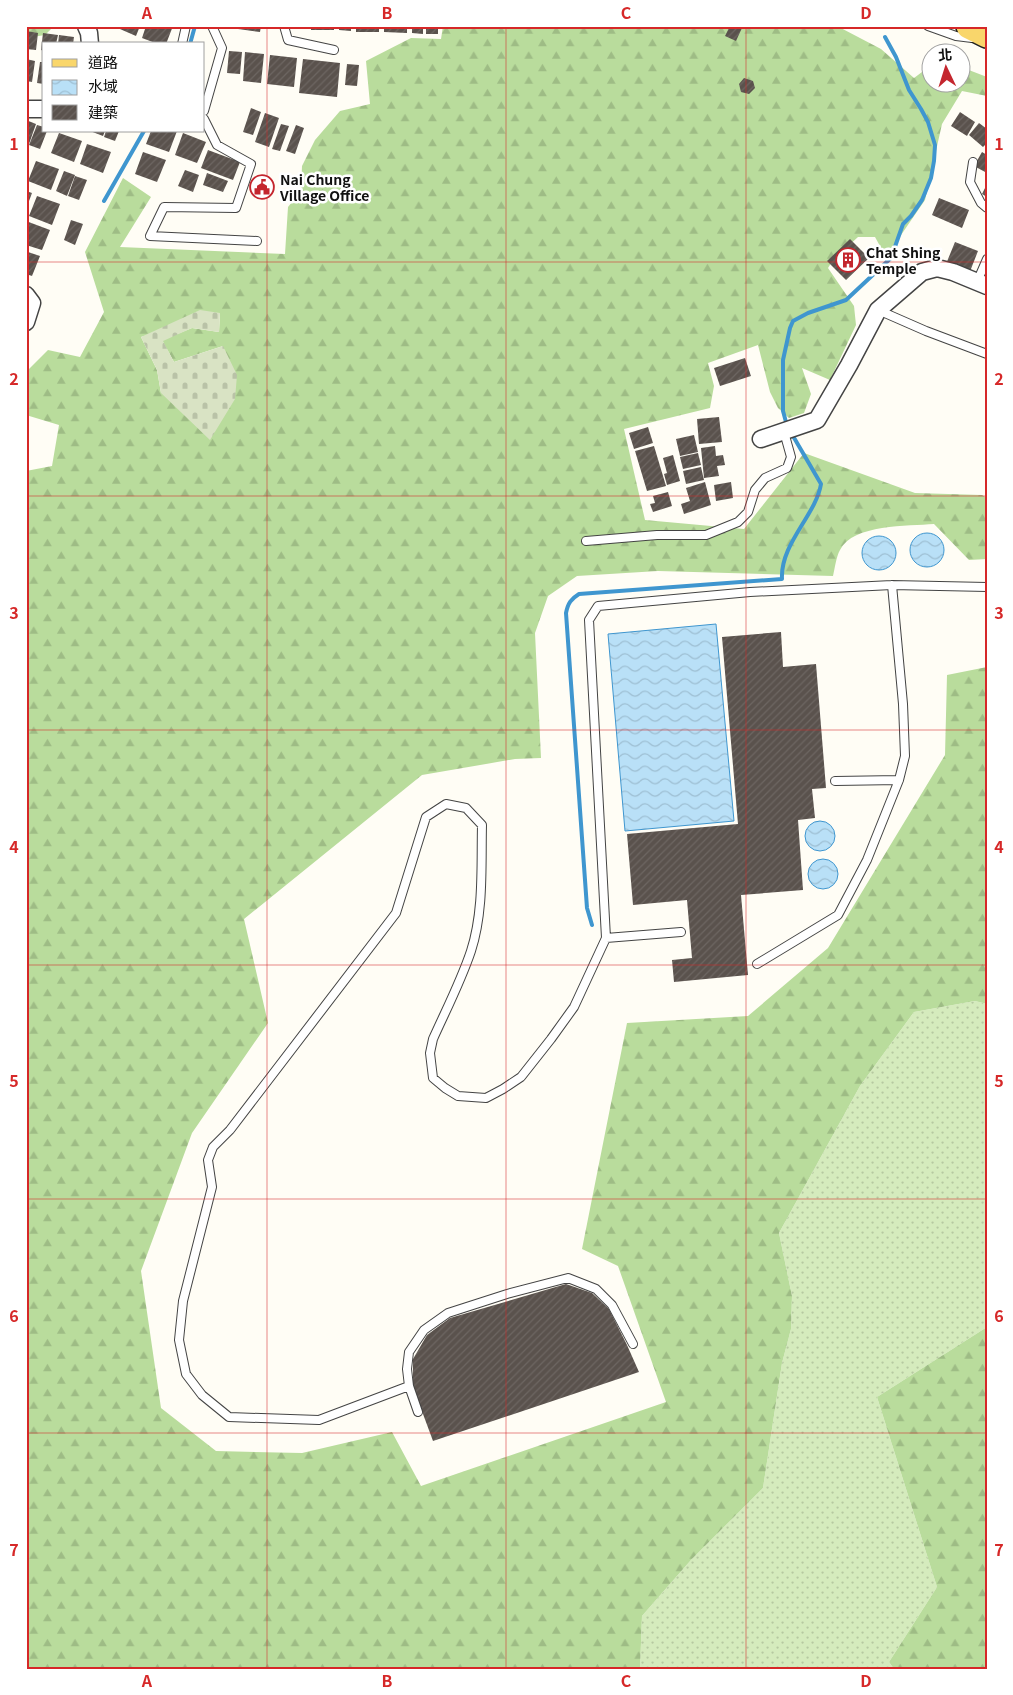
<svg xmlns="http://www.w3.org/2000/svg" width="1013" height="1695" viewBox="0 0 1013 1695" font-family="Georgia,'Noto Sans TC',serif">
<style>
.grass{fill:url(#grass-dots)}
.forest{fill:url(#forest-firs);fill-rule:evenodd}
.cemetery{fill:url(#cemetery-stones)}
.water{fill:url(#water-waves);stroke:#3f96cf}
.lines{fill:none;stroke-linecap:round;stroke-linejoin:round}
.stream{stroke:#3f96cf;stroke-width:4}
.building{fill:url(#building-hatch)}
.lane-casing{stroke:#444;stroke-width:10}
.street-casing{stroke:#444;stroke-width:19}
.primary-casing{stroke:#222;stroke-width:28}
.lane{stroke:#fff;stroke-width:8}
.street{stroke:#fff;stroke-width:16}
.primary{stroke:#f9d66b;stroke-width:25}
.grid{fill:none;stroke:#d62828;stroke-width:1;stroke-opacity:0.55}
.labels{text-anchor:middle;dominant-baseline:central;stroke-width:5;stroke-linejoin:round;paint-order:stroke}
.poi-label{font-size:14px;font-weight:bold;fill:#111;stroke:#fff;text-anchor:start}
.neatline{fill:none;stroke:#d62828;stroke-width:2}
.grid-label{font-size:16px;text-anchor:middle;font-weight:bold;fill:#d62828}
</style>
<defs>
<pattern id="grass-dots" width="8" height="8" patternUnits="userSpaceOnUse" patternTransform="scale(1.25)"><rect width="8" height="8" fill="#d5ebbd"/><path d="M2 2h.1M6 6h.1" fill="none" stroke="#b6c8a1" stroke-width="1.8" stroke-linecap="round"/></pattern>
<pattern id="forest-firs" width="22" height="20" patternUnits="userSpaceOnUse" patternTransform="scale(1.25)"><rect width="22" height="20" fill="#b9dc9c"/><path d="M5 1l3.5 6h-7zM16 11l3.5 6h-7z" fill="#9ebc85"/></pattern>
<pattern id="cemetery-stones" width="16" height="16" patternUnits="userSpaceOnUse" patternTransform="scale(1.25)"><rect width="16" height="16" fill="#d9e3c4"/><path d="M2 7V4a2 2 0 0 1 4 0v3zM10 15v-3a2 2 0 0 1 4 0v3z" fill="#b9c2a7"/></pattern>
<pattern id="water-waves" width="16" height="10" patternUnits="userSpaceOnUse" patternTransform="scale(1.25)"><rect width="16" height="10" fill="#b9e0f7"/><path d="M0 5q4-4 8 0t8 0" fill="none" stroke="#9ebfd3"/></pattern>
<pattern id="building-hatch" width="6" height="6" patternUnits="userSpaceOnUse" patternTransform="scale(1.25)"><rect width="6" height="6" fill="#5a524d"/><path d="M-1 1l2-2M0 6l6-6M5 7l2-2" fill="none" stroke="#6d6662"/></pattern>
</defs>
<rect width="100%" height="100%" fill="#fffdf5"/>
<path class="grass" d="M975,1001L987,1004V1327L877,1397L937,1587L889,1662L894,1669H640L642,1616L691,1560L763,1488L782,1363L791,1329L792,1296L779,1233L860,1086L914,1012Z"/>
<path class="forest" d="M26,26H54L45,35L26,38Z
M443,26H837L881,49L914,78L930,66V82H960L961,67L987,77V96L962,91L942,124L925,200L886,257L875,237H858L833,260L828,268L854,306L856,325L830,380L802,368L811,394L804,413L789,418L778,408L770,392L758,345L708,363L714,386L710,408L624,429L645,520L744,529L804,453L915,493L982,495L987,498V559L969,560L934,524C908,526 853,524 840,550C836,557 835,568 833,576L658,571L577,576L548,596L535,633L541,758L515,759L422,775L244,919L268,1023L192,1133L141,1271L161,1408L216,1451L302,1453L392,1432L421,1486L666,1402L618,1266L582,1249L627,1023L748,1016L828,948L945,755L947,675L987,667V1004L975,1001L914,1012L860,1086L779,1233L792,1296L791,1329L782,1363L763,1488L691,1560L642,1616L640,1669H26V471L52,466L59,425L26,415V372L48,350L80,357L104,312L85,252L123,178L151,197L120,247L285,254L288,207L301,191L302,166L315,140L340,111L370,104L366,61L411,38L441,39ZM220,314L219,332L192,328L162,340L174,362L223,346L161,393L157,370L141,337Z
M987,1327V1669H894L889,1662L937,1587L877,1397Z"/>
<path class="cemetery" d="M200,310L220,313L219,332L192,328L163,341L174,362L223,346L237,375L235,399L210,440L161,393L157,370L141,337Z"/>
<path class="water" d="M910 550a17 17 0 1 1 34 0a17 17 0 1 1-34 0Z
M862 553a17 17 0 1 1 34 0a17 17 0 1 1-34 0Z
M716,624L734,821L625,831L608,634Z
M805 836a15 15 0 1 1 30 0a15 15 0 1 1-30 0Z
M808 874a15 15 0 1 1 30 0a15 15 0 1 1-30 0Z"/>
<g class="lines">
<path class="stream" d="M190,44L195,26
M104,201L144,131
M786,422L783,411V360L790,328L793,321L808,313L846,300L891,258L903,224L911,216L922,200L931,178L934,161L935,145L928,122L921,109L909,90L896,57L885,37
M592,925L587,908L566,613C568,603 571,599 579,594L782,579C780,544 816,515 821,484L793,436"/>
</g>
<path class="building" d="M113,26H140L136,36Z
M146,26H173L166,44H158L142,38Z
M238,26H261L260,32L238,29Z
M311,26H334V30H311Z
M339,26H351V31L339,30Z
M356,26H379V32H356Z
M384,26H407V33L384,32Z
M412,26H423V34L412,33Z
M426,26H438V34H426Z
M730,26H739L742,28L736,41L725,36Z
M26,31L38,33L36,50L26,49Z
M43,33L58,35L56,44H44V51L41,50Z
M59,35L74,37L73,44H58Z
M229,51L242,52L240,74L227,73Z
M245,52L264,54L261,83L243,81Z
M270,55L297,58L294,87L267,84Z
M26,59L35,61L32,82L26,81Z
M303,59L340,63L337,97L299,93Z
M40,62H44V84L37,83Z
M347,64L359,65L357,86L345,85Z
M744,78L753,81L755,88L749,94L741,92L739,84Z
M251,108L261,112L253,135L243,132Z
M960,112L975,122L967,136L951,126Z
M265,113L279,118L269,147L255,142Z
M26,120L36,124L29,144H26Z
M979,123L987,129V143L983,147L969,135Z
M281,124L289,126L280,151L272,149Z
M37,125L44,127V131H47L40,149L29,145Z
M296,125L304,128L295,154L286,151Z
M90,131H105L103,136Z
M106,131H119L115,141L104,137Z
M151,131H177L169,152L146,144Z
M59,133L82,141L74,162L51,153Z
M183,133L206,142L197,163L175,155Z
M87,144L111,152L103,173L80,164Z
M208,150L240,162L233,180L201,168Z
M143,152L166,160L157,182L135,174Z
M982,152L987,155V173L974,166Z
M36,161L59,169L51,190L28,181Z
M185,170L199,175L193,192L178,186Z
M64,171L75,175L67,196L56,191Z
M207,173L228,181L223,192L203,185Z
M75,176L87,180L79,200L68,196Z
M257,177L273,183L268,197L251,191Z
M987,184V197L982,194Z
M26,191L32,193L26,209Z
M37,196L60,204L52,225L29,216Z
M939,198L969,210L962,228L932,215Z
M71,220L83,224L75,245L64,240Z
M26,221L50,230L42,250L26,245Z
M850,239L869,258L846,280L827,261Z
M955,242L978,251L969,274L946,264Z
M28,252L40,256L32,276L26,274V256Z
M745,358L751,376L720,386L714,368Z
M719,417L722,442L699,444L697,419Z
M648,427L653,443L634,449L629,433Z
M694,435L698,452L680,456L676,439Z
M654,446L666,486L647,491L635,451Z
M715,446L716,456L723,455L725,465L717,466L719,476L704,478L701,448Z
M698,453L701,465L683,469L680,457Z
M673,455L680,481L667,485L664,474L667,473L663,458Z
M701,467L704,480L686,484L683,471Z
M705,482L711,505L684,514L681,504L690,501L686,488Z
M731,482L733,498L716,501L714,485Z
M668,492L672,506L653,512L650,504L655,503L653,496Z
M781,632L783,667L816,664L826,788L812,789L815,818L798,820L803,890L741,895L748,975L674,982L672,960L692,958L687,900L633,905L627,834L738,824L722,637Z
M566,1284L592,1293L609,1309L627,1345L639,1372L433,1441L413,1387V1359L427,1335L450,1318Z"/>
<g class="lines">
<g class="lane-casing">
<path id="lane" d="M284,26L288,40L334,50
M928,26L956,36L972,38
M182,44L186,26
M204,111L222,48L212,26
M204,119L217,145L251,164L236,208L164,207L150,236L257,241
M973,162L970,182L981,203L987,208
M977,282L987,259
M878,310L926,331L987,354
M586,541L657,535H706L738,522L748,512L755,490L765,478L787,468L791,457L784,432
M835,781L899,780
M606,938L681,932
M757,964L838,915L867,860L899,780L905,756L903,704L892,585
M633,1344L612,1305L596,1289L568,1278L507,1294L448,1313L424,1330L409,1352L407,1369L409,1386L319,1420L229,1417L202,1395L186,1374L179,1340L183,1301L212,1187L208,1160L213,1147L230,1130L396,913L426,817L446,804L466,808L482,825C481,866 484,911 471,951C461,981 446,1010 433,1039L430,1053L433,1078L445,1088L458,1096L486,1098L503,1089L521,1077L551,1039L574,1007L606,938L589,620L598,606L750,592L892,585L987,587
M409,1386L418,1412"/>
</g>
<g class="street-casing">
<path id="street" d="M86,26L89,33L90,44
M26,109H44
M26,295L32,303L26,322
M761,439L817,420L849,365L878,310L922,272L937,268L953,272L987,286"/>
</g>
<g class="primary-casing">
<path id="primary" d="M969,26L987,35"/>
</g>
<use href="#lane" class="lane"/>
<use href="#street" class="street"/>
<use href="#primary" class="primary"/>
</g>
<path class="grid" d="M267,26V1669M506,26V1669M746,26V1669M26,262H987M26,496H987M26,730H987M26,965H987M26,1199H987M26,1433H987"/>
<defs>
<g id="civic-ring" transform="scale(1.25)"><circle r="9.5" fill="#fff" stroke="#c4262e" stroke-width="1.5"/><path d="M-.6-6.5H3V-4.5H.6V-3L4-1V1h2V6H-6V1h2V-1L-.6-3ZM-1.2 2.5V6h2.4V2.5Z" fill="#c4262e"/></g>
<g id="building-ring" transform="scale(1.25)"><circle r="9.5" fill="#fff" stroke="#c4262e" stroke-width="1.5"/><path d="M-4-6H4V6H1V3H-1V6H-4ZM-2.5-4.3h1.7v1.8h-1.7ZM.8-4.3h1.7v1.8H.8ZM-2.5-1h1.7V.8h-1.7ZM.8-1h1.7V.8H.8Z" fill="#c4262e"/></g>
</defs>
<g fill-rule="evenodd">
<use href="#civic-ring" x="262" y="187"/>
<use href="#building-ring" x="848" y="260"/>
</g>
<g class="labels">
<g class="poi-label">
<text x="280" y="179">Nai Chung<tspan x="280" dy="16">Village Office</tspan></text>
<text x="866" y="252">Chat Shing<tspan x="866" dy="16">Temple</tspan></text>
</g>
</g>
<rect width="1013" height="1695" fill="none" stroke="#ffffff" stroke-width="55"/>
<rect x="42" y="42" width="162" height="90" fill="#ffffff" stroke="#a0a0a0"/>
<rect x="52" y="59" width="25" height="8" fill="#f9d66b" stroke="#a0a0a0"/>
<text x="88" y="68" font-size="15" fill="#111111">道路</text>
<rect x="52" y="80" width="25" height="15" fill="url(#water-waves)" stroke="#a0a0a0"/>
<text x="88" y="92" font-size="15" fill="#111111">水域</text>
<rect x="52" y="105" width="25" height="15" fill="url(#building-hatch)" stroke="#a0a0a0"/>
<text x="88" y="118" font-size="15" fill="#111111">建築</text>
<g transform="translate(946 68) rotate(356)"><circle r="24" fill="#ffffff" stroke="#a0a0a0"/>
<path d="M0-4L9 19L0 12L-9 19Z" fill="#c4262e"/>
<text y="-8" font-size="14" font-weight="bold" text-anchor="middle" fill="#111111">北</text>
</g>
<rect x="28" y="28" width="958" height="1640" class="neatline"/>
<g class="grid-label">
<text x="147" y="19">A</text>
<text x="387" y="19">B</text>
<text x="626" y="19">C</text>
<text x="866" y="19">D</text>
<text x="14" y="150">1</text>
<text x="999" y="150">1</text>
<text x="14" y="385">2</text>
<text x="999" y="385">2</text>
<text x="14" y="619">3</text>
<text x="999" y="619">3</text>
<text x="14" y="853">4</text>
<text x="999" y="853">4</text>
<text x="14" y="1087">5</text>
<text x="999" y="1087">5</text>
<text x="14" y="1322">6</text>
<text x="999" y="1322">6</text>
<text x="14" y="1556">7</text>
<text x="999" y="1556">7</text>
<text x="147" y="1687">A</text>
<text x="387" y="1687">B</text>
<text x="626" y="1687">C</text>
<text x="866" y="1687">D</text>
</g>
</svg>
